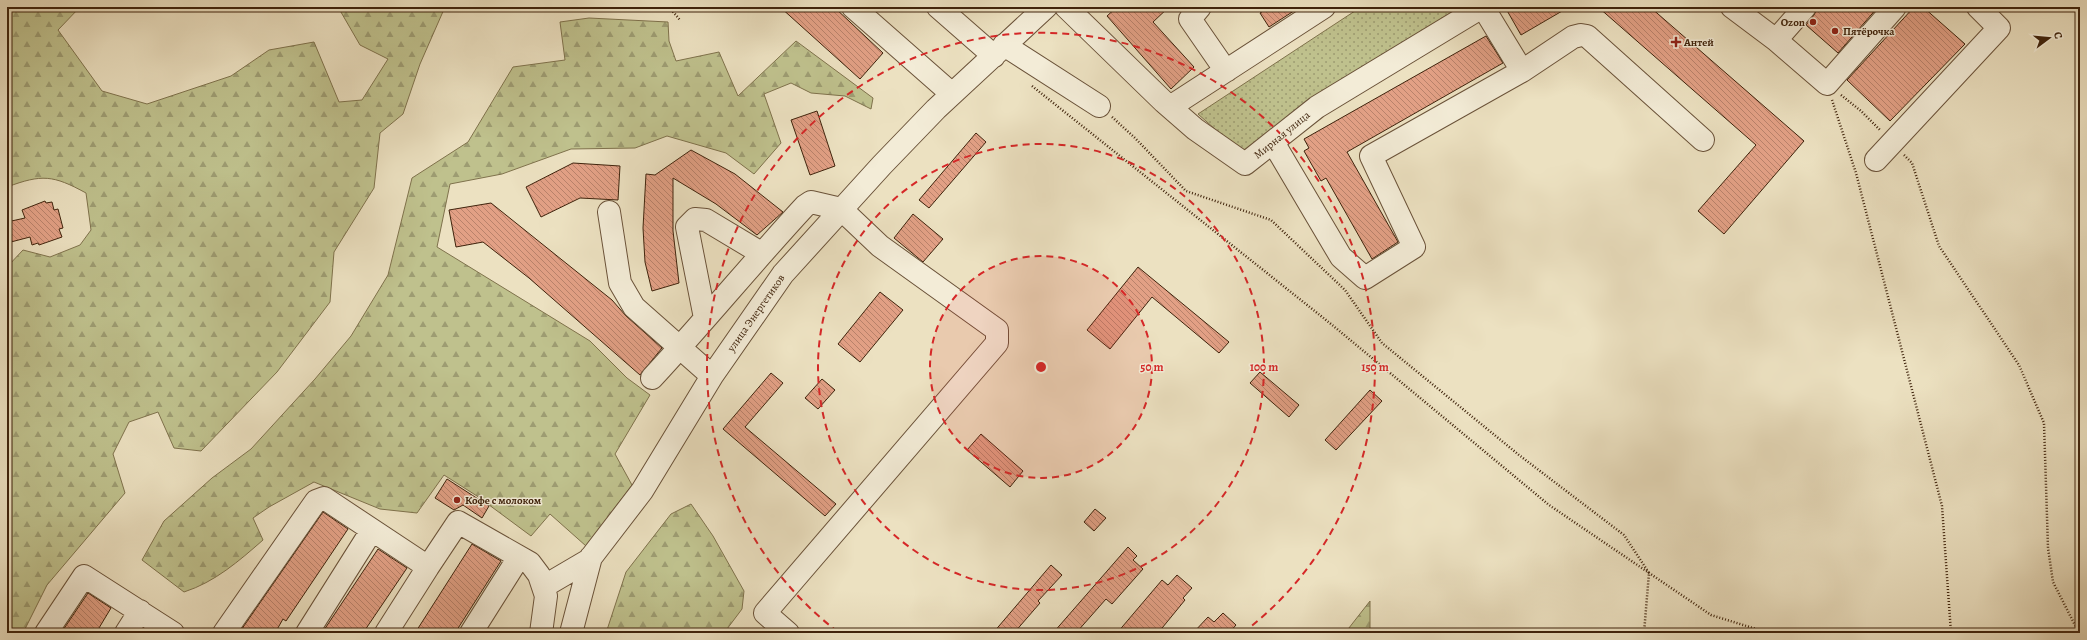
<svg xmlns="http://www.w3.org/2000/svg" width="2087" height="640" viewBox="0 0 2087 640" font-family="Alegreya,serif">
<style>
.grass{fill:url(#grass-dots);stroke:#7f724c}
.forest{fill:url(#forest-firs);stroke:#7f724c}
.building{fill:url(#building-back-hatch);stroke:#3f230c}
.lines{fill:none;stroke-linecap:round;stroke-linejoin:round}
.minor-casing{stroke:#6a5239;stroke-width:24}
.path{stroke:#3f230c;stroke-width:2.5;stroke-dasharray:1 2;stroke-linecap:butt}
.minor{stroke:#f3ecd7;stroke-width:22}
.ring{fill:none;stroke:#d62828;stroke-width:2;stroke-dasharray:7 5}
.poi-dot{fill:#8f2418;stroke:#f3ecd7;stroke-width:1.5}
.labels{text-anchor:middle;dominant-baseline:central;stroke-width:3;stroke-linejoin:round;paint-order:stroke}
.poi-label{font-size:11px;font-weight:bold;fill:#3f230c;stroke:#f3ecd7;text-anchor:start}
.street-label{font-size:11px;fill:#3f230c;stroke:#f3ecd7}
.centre{fill:#d62828;stroke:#f3ecd7;stroke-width:2}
.ring-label{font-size:12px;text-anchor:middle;font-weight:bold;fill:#d62828;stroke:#f3ecd7;stroke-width:3;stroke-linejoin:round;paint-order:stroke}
</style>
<defs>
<pattern id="grass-dots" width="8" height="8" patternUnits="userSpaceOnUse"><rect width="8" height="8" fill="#bfc18d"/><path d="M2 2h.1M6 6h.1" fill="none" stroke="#9d9c72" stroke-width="1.8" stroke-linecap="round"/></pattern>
<pattern id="forest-firs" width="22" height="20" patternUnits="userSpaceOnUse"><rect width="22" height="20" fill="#bfc18d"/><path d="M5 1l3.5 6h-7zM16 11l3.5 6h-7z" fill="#9d9c72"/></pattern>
<pattern id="building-back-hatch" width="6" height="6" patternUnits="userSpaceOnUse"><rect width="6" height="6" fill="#e2a085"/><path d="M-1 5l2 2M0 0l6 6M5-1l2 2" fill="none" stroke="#b9826b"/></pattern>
</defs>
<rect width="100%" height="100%" fill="#ece1c1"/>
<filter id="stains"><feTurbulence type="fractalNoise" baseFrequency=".005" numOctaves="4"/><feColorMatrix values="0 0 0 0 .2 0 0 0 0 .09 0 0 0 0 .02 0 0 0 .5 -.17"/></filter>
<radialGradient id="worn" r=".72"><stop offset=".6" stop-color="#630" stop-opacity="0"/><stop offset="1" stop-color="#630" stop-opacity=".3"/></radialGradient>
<path class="grass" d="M1361,7H1463L1242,153L1198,114Z"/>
<path class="forest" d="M7,7H80L58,30L102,91L147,104L231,76L269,50L314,42L339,102L362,100L388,59L360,45L338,7H445L420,64L403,114L380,133L374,188L334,252L330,302L277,372L201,451L174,448L158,412L129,422L113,454L125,493L47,585L23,633H7V267L23,250L50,257L80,245L91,230L86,193C53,175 42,174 7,187Z
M589,18L668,22L669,41L676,61L719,52L738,96L796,41L873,98L871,109L845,96L811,93L791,83L764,94L781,143L754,174L726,153L667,136L635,148L571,149L502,174L450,184L437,247L590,341L627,378L650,395L615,454L632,485L586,546L550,514L531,536L477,496L444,475L417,513L380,509L314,482L269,507L253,518L263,540C239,561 215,582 184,592L142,560L164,521L212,478L251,449L315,379L351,336L388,275L412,178L468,142L513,67L565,60L560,22Z
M691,504L713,536L744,591L742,609L724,633H606L626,572L671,514Z
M1370,601V633H1345Z"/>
<path class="building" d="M780,7H834L883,53L860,79Z
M1117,7H1169L1153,22L1194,67L1171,89L1107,16Z
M1270,7H1300L1269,27L1260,13Z
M1505,7H1569L1521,35Z
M1598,7H1650L1804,141L1724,234L1698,211L1756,145Z
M1818,7H1878L1838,53L1806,25L1814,15Z
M1914,7H1923L1965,44L1890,121L1847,80Z
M1486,36L1503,63L1347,152L1398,242L1372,259L1326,178L1321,181L1304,151L1309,148L1304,139Z
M817,111L835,166L810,175L791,120Z
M976,133L986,142L929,208L919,200Z
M691,150L735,174L783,212L757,235L716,204L673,178V231L679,283L652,291L645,262L643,228L646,174L655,175Z
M573,163L620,166L618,200L580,198L541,217L526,187Z
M45,201L46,203L52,202L54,210L58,209L63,228L59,229L62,237L39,245L38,243L32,245L30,237L7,243V222L25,218L22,210Z
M491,203L612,300L626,316L662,348L640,375L529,278L483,242L456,247L449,210Z
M913,214L943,239L923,262L894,238Z
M1138,267L1229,342L1219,353L1152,297L1110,349L1087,330Z
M880,292L903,310L860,362L838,344Z
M1260,372L1299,405L1289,417L1250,383Z
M771,373L783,383L745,427L836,504L825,516L723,429Z
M822,379L835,390L818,409L805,398Z
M1370,390L1382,401L1336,450L1325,440Z
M981,434L1023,471L1010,487L967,450Z
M447,479L489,506L482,518L463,505L454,510L435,498Z
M1095,509L1106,518L1094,531L1084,522Z
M323,512L348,529L286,621L283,619L275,633H239Z
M472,544L501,561L455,633H415Z
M1128,547L1137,556L1133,560L1143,569L1112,604L1106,599L1076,633H1053Z
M378,549L407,568L363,633H322Z
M1051,565L1062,575L1038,601L1040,603L1014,633H993Z
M1177,575L1192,588L1183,598L1185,600L1158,633H1117L1162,580L1168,585Z
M88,593L111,608L96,633H61Z
M1223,613L1236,625L1229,633H1193L1208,617L1214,622Z"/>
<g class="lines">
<g class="minor-casing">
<path id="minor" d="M853,7L952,94
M938,7L994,56
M1066,7L1164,102L1195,129L1245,164L1317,107L1482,7
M1200,7L1190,19L1226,71
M1732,7L1776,40L1827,84L1895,7
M1776,40L1805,7
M1004,45L1099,106
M1522,71L1573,37L1581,35L1587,36L1703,140
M1170,107L1324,7
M1273,142L1341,257L1365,278L1414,247L1371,156L1522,71L1483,7
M1876,160L1999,28L1978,7
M609,212L620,283L634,307L712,376
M705,318L687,227L695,219L706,220L761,253
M652,378C704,322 753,262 805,206L811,202L841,209L880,246L997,330V343L765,613L788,633
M543,587L589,560L642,491L712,376L783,274L882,165L936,109L1046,7
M46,633L84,576L173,633
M126,633L140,611
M224,633L316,501L324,498L428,567L458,522L530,563L539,575L546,596L541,633
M307,633L372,530
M386,633L428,567
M471,633L519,557
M571,633L591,557"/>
</g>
<path class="path" d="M669,7L680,20
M1032,86L1331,324L1549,505L1711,615L1769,633
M1841,95L1861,111L1881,131
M1832,100L1856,173L1942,506L1951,633
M1112,117L1135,138L1186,191L1271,220L1345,290L1382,343L1519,455L1624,535L1649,573L1644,633
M1904,155L1912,163L1939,246L2019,365L2044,423L2048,548L2053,582L2079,633"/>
<use href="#minor" class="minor"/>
</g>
<circle cx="1041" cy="367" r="111" fill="#d62828" fill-opacity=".12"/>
<g class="ring">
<circle cx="1041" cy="367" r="111"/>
<circle cx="1041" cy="367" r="223"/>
<path d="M838 632A334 334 0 1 1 1244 632"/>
</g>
<g class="poi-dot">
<circle cx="1813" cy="22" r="4"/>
<circle cx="1835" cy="31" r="4"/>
<path d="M1674 36h4v4h4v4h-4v4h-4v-4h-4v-4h4z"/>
<circle cx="457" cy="500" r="4"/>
</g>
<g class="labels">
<g class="poi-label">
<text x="1805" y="22" text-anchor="end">Ozon</text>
<text x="1843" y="31">Пятёрочка</text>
<text x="1684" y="42">Антей</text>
<text x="465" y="500">Кофе с молоком</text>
</g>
<g class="street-label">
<text transform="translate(1282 135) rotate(-39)">Мирная улица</text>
<text transform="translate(756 313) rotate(-55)">улица Энергетиков</text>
</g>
</g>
<circle cx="1041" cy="367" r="6" class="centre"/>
<g class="ring-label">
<text x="1152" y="371">50 m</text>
<text x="1264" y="371">100 m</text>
<text x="1375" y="371">150 m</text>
</g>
<rect width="2087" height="640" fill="none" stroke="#ece1c1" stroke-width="24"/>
<rect x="8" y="8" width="2071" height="624" fill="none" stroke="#3f230c" stroke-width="2"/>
<rect x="12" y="12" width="2063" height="616" fill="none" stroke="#3f230c"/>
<g transform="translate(2049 38) rotate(74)" stroke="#f3ecd7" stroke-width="3" paint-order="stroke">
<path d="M0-3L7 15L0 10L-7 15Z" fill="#3f230c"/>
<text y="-6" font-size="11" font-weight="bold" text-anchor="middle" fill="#3f230c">С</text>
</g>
<rect width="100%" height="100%" filter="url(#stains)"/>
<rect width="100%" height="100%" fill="url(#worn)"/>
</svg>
